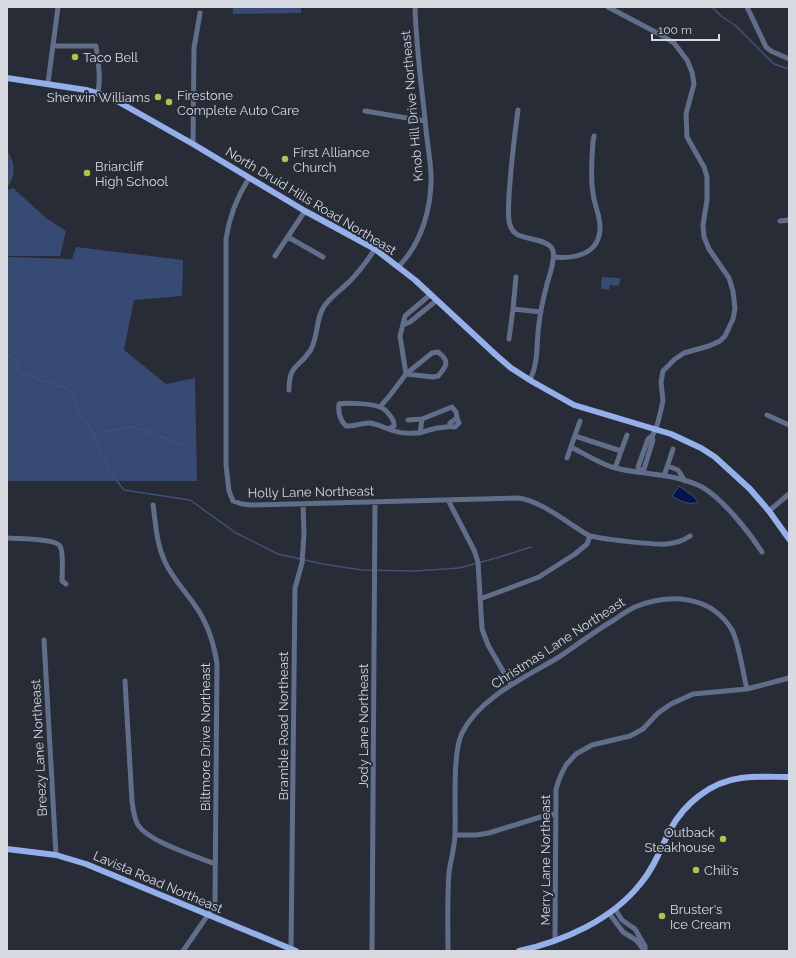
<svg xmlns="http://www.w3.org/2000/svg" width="796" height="958" viewBox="0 0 796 958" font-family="Raleway,sans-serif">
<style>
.green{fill:#374a73}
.water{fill:#04154c;stroke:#435078}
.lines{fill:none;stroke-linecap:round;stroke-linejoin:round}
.stream{stroke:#435078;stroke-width:1.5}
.minor{stroke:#606e8a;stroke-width:5}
.major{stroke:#94afe9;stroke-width:6}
.poi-dot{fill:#b5c249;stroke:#272c36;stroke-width:1.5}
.labels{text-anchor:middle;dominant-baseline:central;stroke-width:4;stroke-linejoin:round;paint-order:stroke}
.poi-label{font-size:13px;fill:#d6d9e0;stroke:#272c36;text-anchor:start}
.street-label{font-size:13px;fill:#d6d9e0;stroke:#272c36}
</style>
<rect width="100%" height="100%" fill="#272c36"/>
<path class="green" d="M233,7H301V13L233,14Z
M7,151C16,164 16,175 7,188Z
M13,188L46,218L66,231L60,256H7V190Z
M76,247L183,260L182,296L134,300L124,350L166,384L195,378L197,481H7V257L72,259Z
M602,277L620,278L619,286L610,285L609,290L601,289Z"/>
<path class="water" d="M679,486L693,496L698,502C689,506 680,501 672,496Z"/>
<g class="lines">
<path class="stream" d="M712,7L721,16L736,26L774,64L789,69
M7,353L16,362L20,373L61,387H66L73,393L77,410L93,433L109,471L124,490L190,500L236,533L278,554L323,564L362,570L415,571L459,568L496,558L531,547
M93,433L134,427L188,446"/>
<path class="minor" d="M608,7L663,36L674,43L687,60L692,72L694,84L686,114L687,137L704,167L707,177V200L703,225L704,237L709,249L729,278L733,291L735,308L733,319L725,336L720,341L709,346L684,353L675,359L663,371L661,382L663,401L659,418L656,429L652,436L648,439L638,467L641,472
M747,7L766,47L771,51L789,59
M53,46H96C98,62 101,76 98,92
M48,83L58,7
M518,110C514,139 511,166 509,195C509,205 507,216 510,225C515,243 540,235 551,247C558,255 548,278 546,288C543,300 540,312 539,324C536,343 539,362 530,380
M365,111L425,121
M193,144L194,48L200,13
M249,178C237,197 229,218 226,239V465L229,491L233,501L242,504L251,505L518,498C540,500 569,524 588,535C596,539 657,545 667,544C676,543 683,541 690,536
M780,221L789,220
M288,237L323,257
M275,256L305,211
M554,257C576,259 600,254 600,227C600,215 594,204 593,193C590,176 592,158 593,141L594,136
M399,266C422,243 432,206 431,174C430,155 426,137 425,119C421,82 416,45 415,7
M513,309L541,312
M403,325L410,322L437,300
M509,339L513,309L516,277
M438,352C450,361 447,366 438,376L433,377L406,374L432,353Z
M289,390C289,364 298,369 310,351C319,337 315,318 325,305C332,296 342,289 350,281C359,272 367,261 375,249
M380,407L391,394L406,374L400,336L405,316L431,294
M767,415L789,425
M408,420L422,419
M390,428L394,426C395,420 386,409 380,407C373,404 346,402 339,404C338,412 340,420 346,426C355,427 361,422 371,423C380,425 389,430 398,432C404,434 414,433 420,433L422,419L452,407L456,412L457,418L450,423L449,427
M420,433C431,429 444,426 455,427L459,423L457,418
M575,436L621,451
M571,447C585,454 600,464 615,468C643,475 675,473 702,487C723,499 749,532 762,552
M567,458L580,421
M668,466L678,470L685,481
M615,468L627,435
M641,472L644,469L653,440L652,436
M664,476L673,449
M448,500L474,550L478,562L482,629L488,645L511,685
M153,505C156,524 156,543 165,562C173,579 186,592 196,607C208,624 214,644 217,664L215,901L210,912L183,951
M769,511L789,494
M7,538C17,539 55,538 60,546C64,552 62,573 62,581L66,584
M480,599L539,577L575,554L587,544L590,536
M44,640L56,855
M125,681L132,801C133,809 134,818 138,825C149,842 196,856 215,864
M455,835H476L489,833L547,815L555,814
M615,909L622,920L635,929L645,946V951
M609,913L623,932L636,940L643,949
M555,939L556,789L560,777L566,765L576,754L592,745L630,736L643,729L658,713L671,704L693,694L747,689L789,678
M291,949L295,588L302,563L304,534L303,504
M372,951L375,502
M448,951C448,925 447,898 449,872C451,859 455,846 455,833C456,808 452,754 462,733C480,697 526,677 559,657C577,645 595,631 614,620C621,615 628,610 635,607C670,593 711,595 732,630C739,643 743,674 747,689"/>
<path class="major" d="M7,78L86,90L110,97L193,144L305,211L375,249L415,280L496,355L511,368L533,382L574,405L671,434L701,448L715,457L750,489L769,511L789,539
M7,849L56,855L86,864L296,951
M519,951C564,941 612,920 641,883C654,868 661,848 670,830C684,804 710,782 741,778C757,776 773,777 789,777"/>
</g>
<g class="poi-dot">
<circle cx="75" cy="57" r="4"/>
<circle cx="158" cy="97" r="4"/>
<circle cx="169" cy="102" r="4"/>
<circle cx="285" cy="159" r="4"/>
<circle cx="87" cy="173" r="4"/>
<circle cx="723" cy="839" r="4"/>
<circle cx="696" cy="870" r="4"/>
<circle cx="662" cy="916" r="4"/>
</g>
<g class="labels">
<g class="poi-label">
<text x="83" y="57">Taco Bell</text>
<text x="177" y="95">Firestone<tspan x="177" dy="15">Complete Auto Care</tspan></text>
<text x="150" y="97" text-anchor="end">Sherwin Williams</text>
<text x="293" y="152">First Alliance<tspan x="293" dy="15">Church</tspan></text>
<text x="95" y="166">Briarcliff<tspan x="95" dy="15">High School</tspan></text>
<text x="715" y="832" text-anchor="end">Outback<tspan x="715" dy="15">Steakhouse</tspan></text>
<text x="704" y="870">Chili's</text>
<text x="670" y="909">Bruster's<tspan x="670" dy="15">Ice Cream</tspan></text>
</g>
<g class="street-label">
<text transform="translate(412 106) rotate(-95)">Knob Hill Drive Northeast</text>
<text transform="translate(311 201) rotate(31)">North Druid Hills Road Northeast</text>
<text transform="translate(311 492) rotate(-1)">Holly Lane Northeast</text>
<text transform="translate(558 643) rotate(-33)">Christmas Lane Northeast</text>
<text transform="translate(283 726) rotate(-90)">Bramble Road Northeast</text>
<text transform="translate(363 726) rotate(-90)">Jody Lane Northeast</text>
<text transform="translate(205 737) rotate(-90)">Biltmore Drive Northeast</text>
<text transform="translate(39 748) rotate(-93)">Breezy Lane Northeast</text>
<text transform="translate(545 860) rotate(-90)">Merry Lane Northeast</text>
<text transform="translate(158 882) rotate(23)">Lavista Road Northeast</text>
</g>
</g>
<rect width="796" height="958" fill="none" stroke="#d6d9e0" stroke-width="16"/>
<path d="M652 34v6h67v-6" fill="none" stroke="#d6d9e0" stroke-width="2"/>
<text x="658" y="34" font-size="12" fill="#d6d9e0" stroke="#272c36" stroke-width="3" paint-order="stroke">100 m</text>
</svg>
